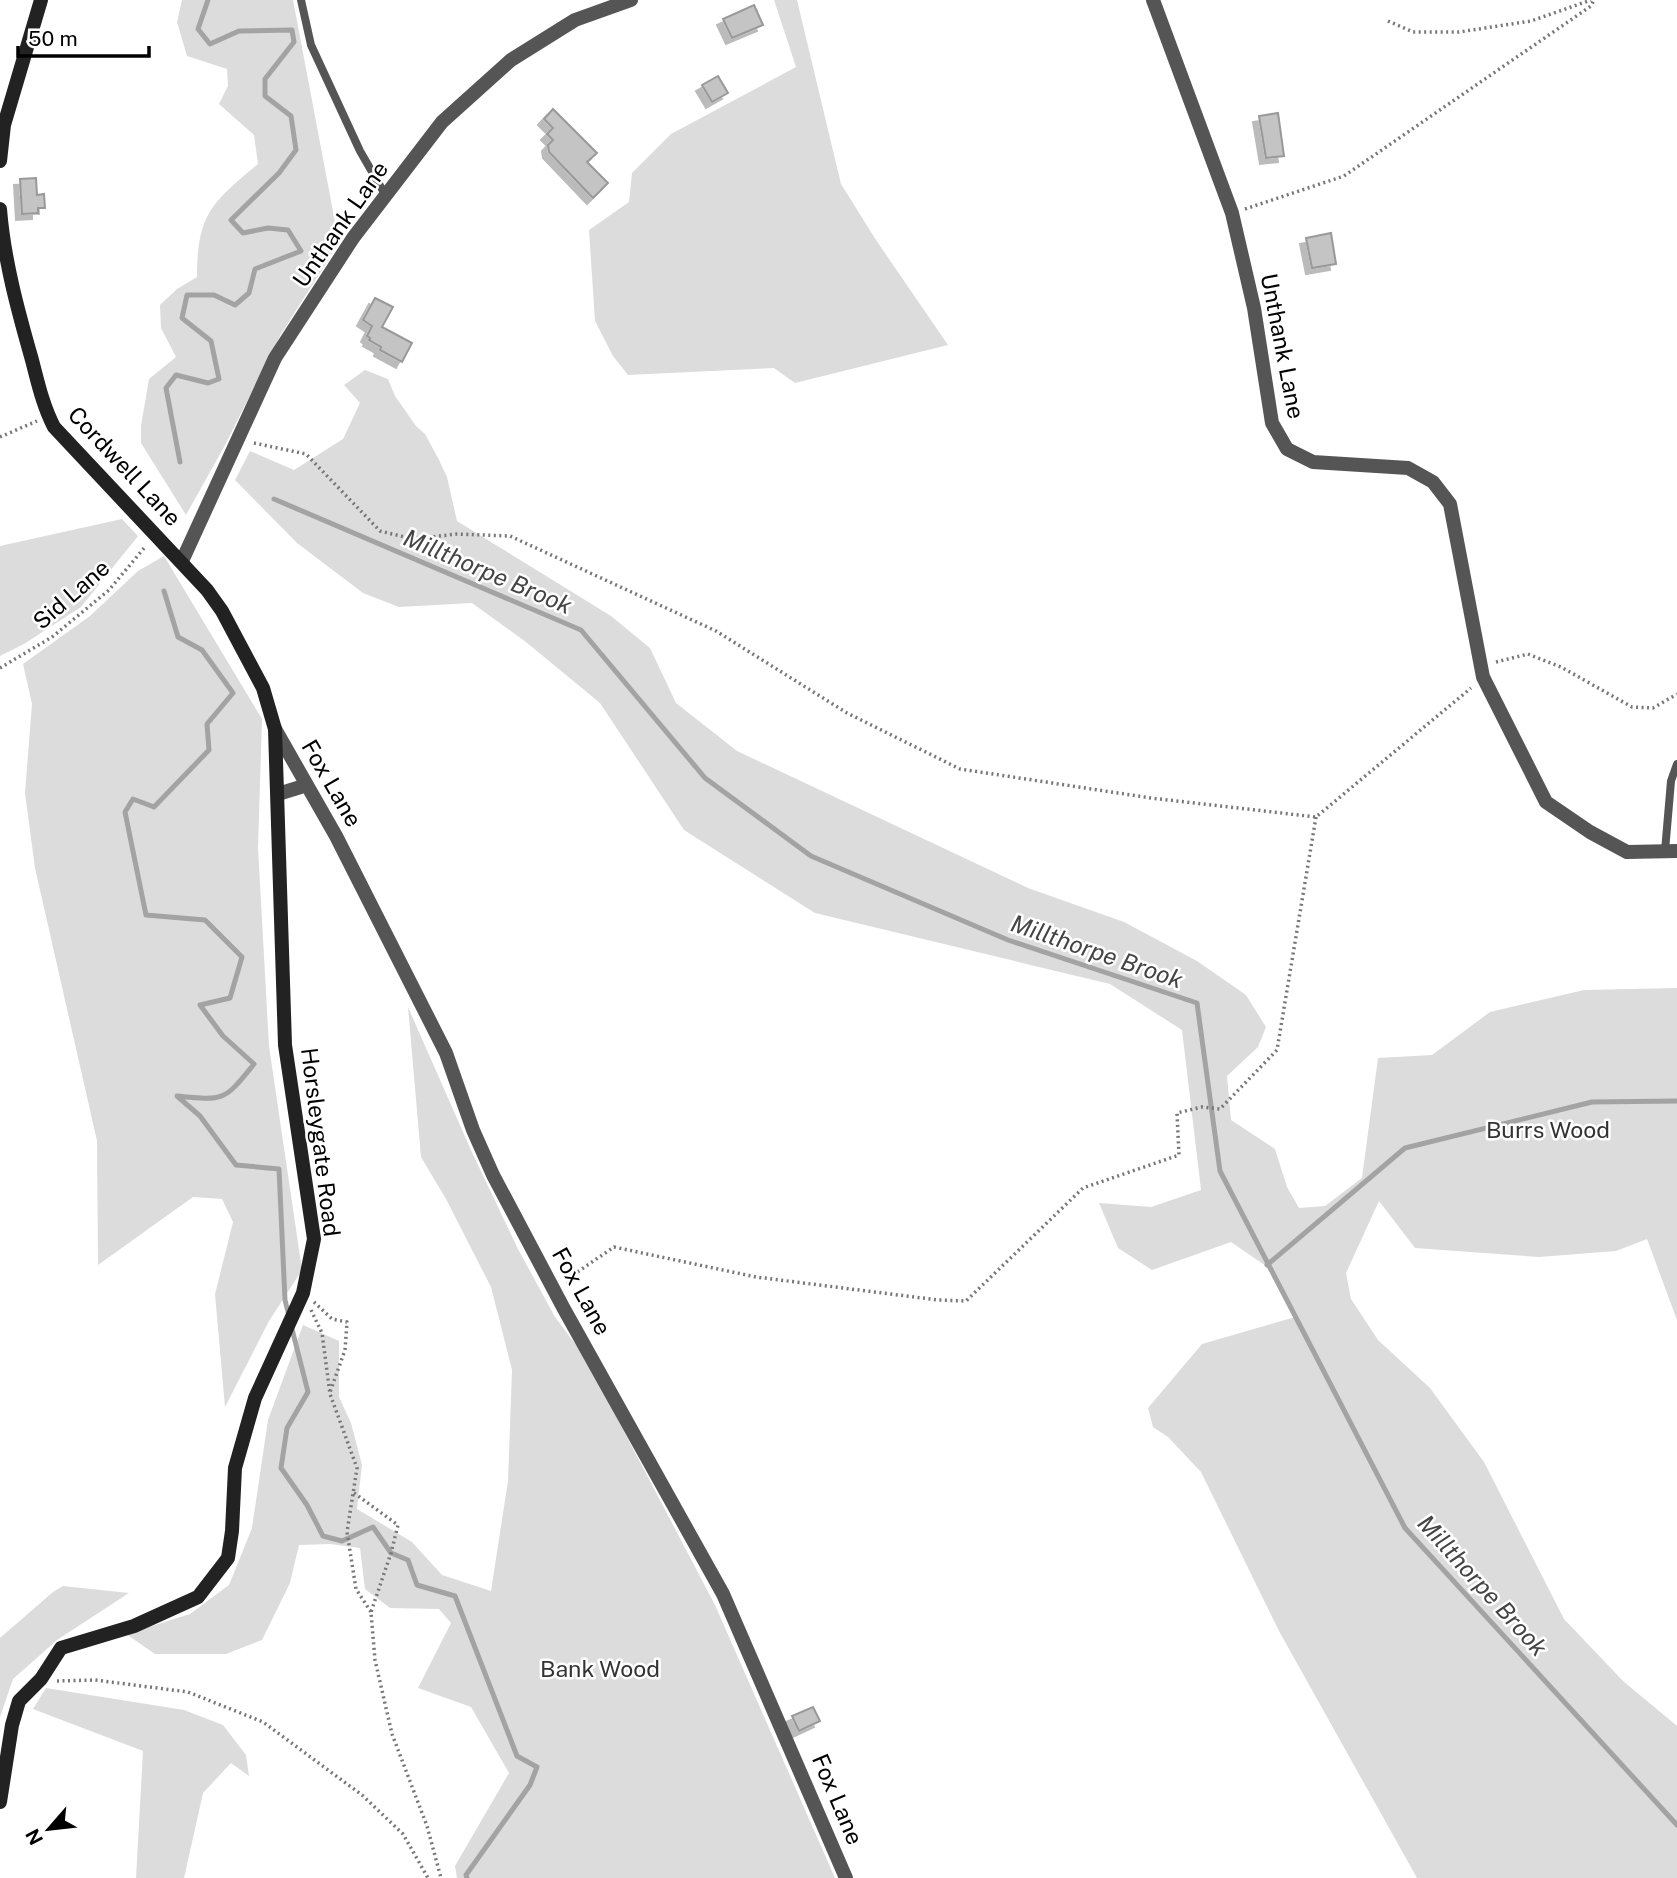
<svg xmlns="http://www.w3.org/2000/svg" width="1677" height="1878" viewBox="0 0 1677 1878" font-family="'Public Sans',sans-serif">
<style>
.green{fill:#dcdcdc}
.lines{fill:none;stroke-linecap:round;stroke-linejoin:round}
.stream{stroke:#a3a3a3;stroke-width:5}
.building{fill:#c4c4c4;stroke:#999;stroke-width:2;filter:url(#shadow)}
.path{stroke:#777;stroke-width:3.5;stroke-dasharray:2 3.5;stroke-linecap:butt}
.lane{stroke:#555;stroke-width:8}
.street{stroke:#555;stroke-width:14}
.secondary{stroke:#222;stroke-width:14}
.labels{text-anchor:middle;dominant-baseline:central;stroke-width:5;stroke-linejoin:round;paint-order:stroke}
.street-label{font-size:23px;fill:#000;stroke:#fff}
.park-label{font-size:23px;fill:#333;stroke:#fff}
.water-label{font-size:24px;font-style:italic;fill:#444;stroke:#fff}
</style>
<defs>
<filter id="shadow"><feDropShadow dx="-6" dy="6" stdDeviation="0" flood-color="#0004"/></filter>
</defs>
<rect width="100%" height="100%" fill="#fff"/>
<path class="green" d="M182,0H293L339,243L281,334L224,447L186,515L141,443V426L149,379L176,357L161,328L160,305L177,289L197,277C197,214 212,202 258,164L254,135L219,104L228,86L227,69L187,56L177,22Z
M774,0H797L841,184L876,240L948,345L795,383L774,368L628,375L613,356L595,321L589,230L629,202L632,173L671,134L796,67Z
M365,370L388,379L395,396L416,426L425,434L438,458L447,477L457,521L611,616L650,648L676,703L737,751L1028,888L1124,922L1197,961L1246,995L1266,1027L1258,1047L1227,1076L1231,1120L1275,1149L1287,1187L1299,1208L1325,1206L1362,1178L1378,1058L1432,1055L1490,1012L1584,990L1677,988V1320L1647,1239L1616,1251L1539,1257L1415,1248L1379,1201L1346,1273L1351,1299L1378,1340L1430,1388L1484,1462L1564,1619L1623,1681L1677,1726V1878H1417L1279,1631L1201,1472L1168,1437L1153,1427L1148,1408L1202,1344L1295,1317L1266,1266L1231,1242L1152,1270L1118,1248L1099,1203L1151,1207L1201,1190L1182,1030L1110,984L815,913L684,830L600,703L526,642L472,603L399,607L363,593L297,543L235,480L250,451L294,470L343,439L360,403L344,385Z
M122,519L138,536L81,607L24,644L0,656V546Z
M164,556L262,719L258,848L269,1046L302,1270L269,1321L225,1407L215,1294L233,1222L222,1199L193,1197L98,1265L97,1141L35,868L25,793L32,704L23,664L90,616L138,571Z
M408,1007L470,1148L518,1249L555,1317L585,1357L715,1605L835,1878H457L455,1866L509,1773L471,1707L418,1688L451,1623L439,1609L390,1608L365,1589L360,1548L330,1544L299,1545L290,1583L262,1640L226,1654H155L126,1634L190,1614L229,1585L252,1528L268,1420L303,1325L339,1341V1397L351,1423L362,1465L357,1509L412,1542L442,1575L491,1591L508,1481L512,1370L491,1287L446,1199L421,1157Z
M63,1586L129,1593L57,1640L13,1679L0,1717V1638L53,1592Z
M46,1688L184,1710L223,1725L246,1755L249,1776L231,1763L203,1793L184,1878H136L143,1751L33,1709Z"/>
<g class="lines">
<path class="stream" d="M180,462L166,388L176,375L208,383L219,379L211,341L182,318L187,295H214L235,305L249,293L255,269L301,251L288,230L268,228L243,233L231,220L279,173L296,150L291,116L265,96V79L294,42L292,30L239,31L210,44L198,29L208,0
M274,499L581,630L705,778L811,856L1008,940L1197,1003L1220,1171L1405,1528L1677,1825
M164,591L178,637L202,650L233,693L207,724L209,750L154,807L133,799L125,812L146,915L205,920L242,957L230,998L200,1005L223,1036L254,1064C224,1101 225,1101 177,1096L200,1116L236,1165L279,1169L285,1300L289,1316
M1267,1265L1405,1148L1592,1102L1677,1101
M291,1325L308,1392L287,1428L281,1468L307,1505L323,1536L342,1541L373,1527L391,1553L408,1560L417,1585L455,1596L517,1756L537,1767L530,1785L466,1875L467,1878"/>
</g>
<path class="building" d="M754,5L763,25L732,38L723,19Z
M718,76L728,93L712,102L702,85Z
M553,109L597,153L587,162L608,183L593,198L549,152L548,145L553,140L547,134L553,128L544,119Z
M1278,113L1284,156L1266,158L1259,116Z
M36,178L37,195L44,194L45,208H38V213L22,214L20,179Z
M1331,233L1336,264L1312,268L1306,238Z
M375,298L393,307L382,327L412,343L402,362L380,350L381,347L369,340L370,338L367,336L372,326L363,320Z
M813,1707L820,1721L799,1731L792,1716Z"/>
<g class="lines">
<path class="path" d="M1388,21L1413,32H1459L1531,21L1591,0
M1245,209L1344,176L1591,6L1594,0
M0,437L37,421
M254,443L306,454L380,531L413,539L457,534L510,536L716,631L847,713L960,769L1151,798L1316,817L1471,688
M1496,662L1528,654L1561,667L1632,707L1653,708L1677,694
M0,668L52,637L109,590L145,547
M568,1284L570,1277L614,1247L756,1277L938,1300L966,1301L1083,1188L1179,1155L1177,1113L1202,1107L1220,1109L1277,1050L1316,817
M314,1302L332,1319L347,1322L345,1350L330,1392
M311,1310L322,1333L330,1394L357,1468L347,1532L356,1589L371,1612
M354,1493L398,1525L391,1553L371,1612L375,1660L392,1734L427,1826L441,1878
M57,1681L95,1680L188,1692L263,1722L362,1795L403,1834L428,1878"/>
<path class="lane" d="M301,0L311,45L360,151L386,196
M1665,851L1671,781L1677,764"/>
<path class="street" d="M1153,0L1232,213L1254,308L1272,423L1287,449L1313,462L1408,468L1433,482L1450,504L1483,677L1546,802L1590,832L1627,852L1677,851
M182,561L275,358L353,238L442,122L511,60L575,20L631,0
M275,729L336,836L446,1053L473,1130L493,1175L564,1309L723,1594L846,1878
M278,794L307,785"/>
<path class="secondary" d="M0,161L4,125L41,0
M0,209C4,260 18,311 32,360C38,383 43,406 54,427L207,590L222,611L263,688L275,729L285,1045L314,1239L303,1293L255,1398L235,1468L232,1531L228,1558L198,1597L134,1626L61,1648L41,1679L19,1701L12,1725L0,1802"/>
</g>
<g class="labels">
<g class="street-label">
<text transform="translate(340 224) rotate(-55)">Unthank Lane</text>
<text transform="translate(1283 346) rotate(79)">Unthank Lane</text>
<text transform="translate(125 466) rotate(47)">Cordwell Lane</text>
<text transform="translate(71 594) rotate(-41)">Sid Lane</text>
<text transform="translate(332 783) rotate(60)">Fox Lane</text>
<text transform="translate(321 1142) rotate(83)">Horsleygate Road</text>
<text transform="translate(582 1291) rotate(61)">Fox Lane</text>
<text transform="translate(838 1799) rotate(67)">Fox Lane</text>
</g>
<g class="park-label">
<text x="1548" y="1129">Burrs Wood</text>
<text x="600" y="1668">Bank Wood</text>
</g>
<g class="water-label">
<text transform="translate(488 571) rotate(23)">Millthorpe Brook</text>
<text transform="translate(1097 951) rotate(19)">Millthorpe Brook</text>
<text transform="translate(1483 1585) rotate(48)">Millthorpe Brook</text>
</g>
</g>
<g transform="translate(49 1829) rotate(242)" stroke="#ffffff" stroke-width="5" paint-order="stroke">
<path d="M0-5L12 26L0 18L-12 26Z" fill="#000000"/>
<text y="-10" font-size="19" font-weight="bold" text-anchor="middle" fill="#000000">N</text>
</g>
<path d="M18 46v10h131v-10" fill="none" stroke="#000000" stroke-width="3.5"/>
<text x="28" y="46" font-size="21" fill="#000000" stroke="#ffffff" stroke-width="5" paint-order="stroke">50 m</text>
</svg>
